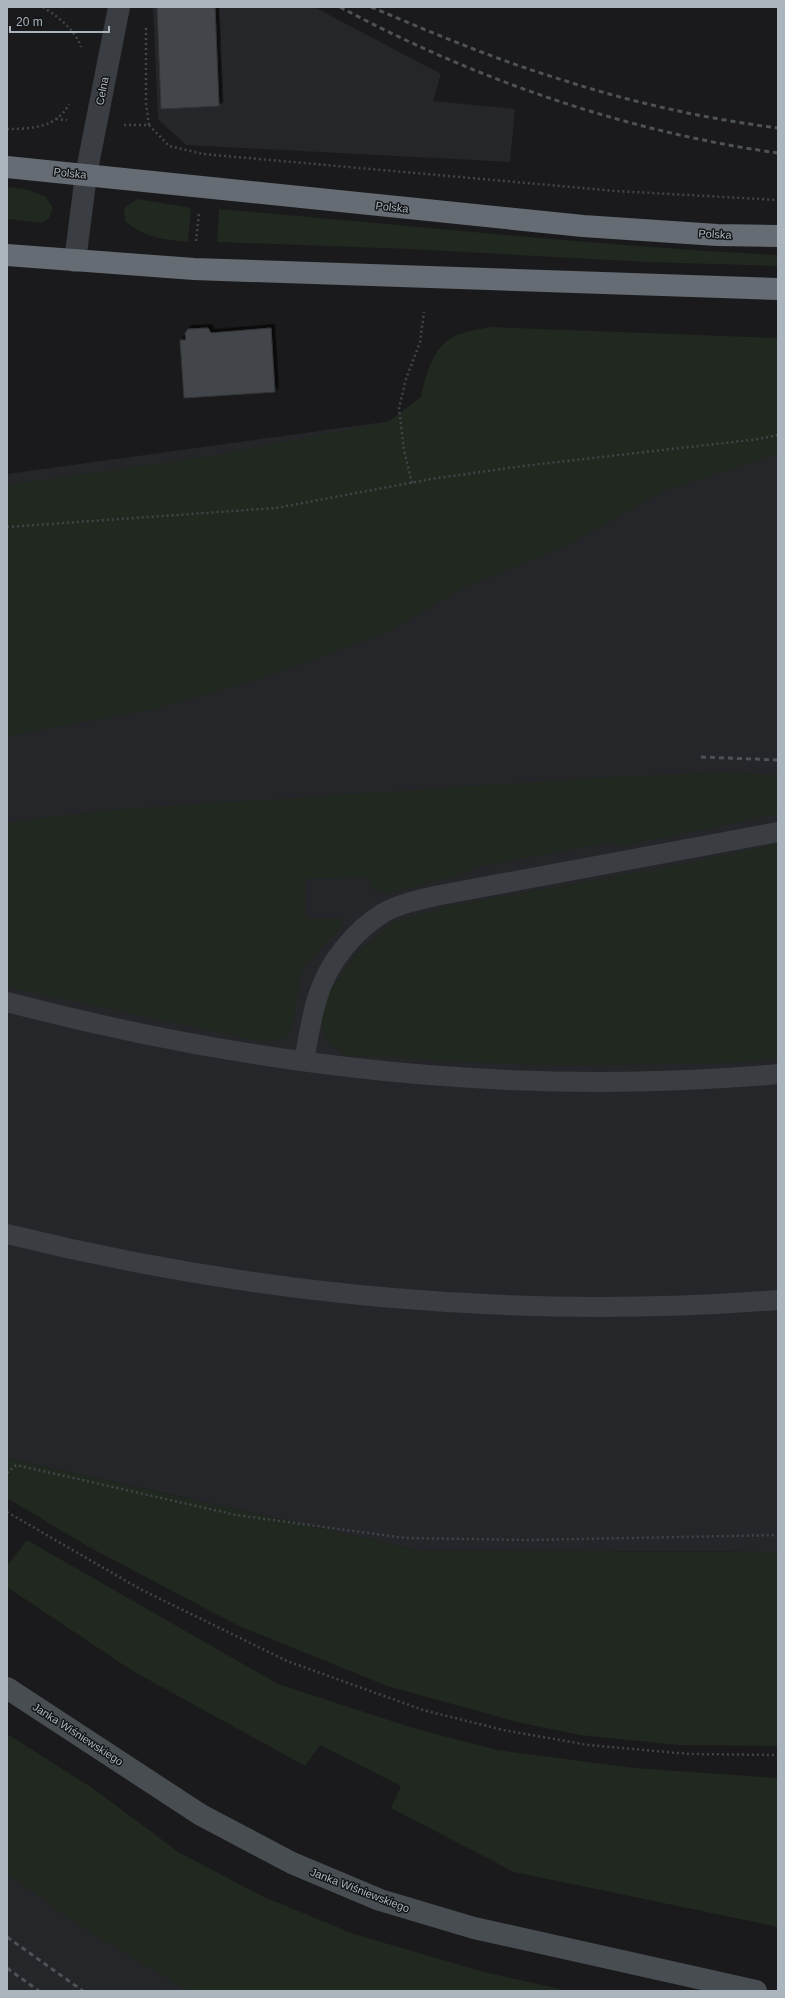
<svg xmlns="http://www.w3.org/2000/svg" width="785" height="1998" viewBox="0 0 785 1998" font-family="Helvetica,sans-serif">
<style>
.built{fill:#252629}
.green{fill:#20281f}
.building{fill:#434549;stroke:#333538;filter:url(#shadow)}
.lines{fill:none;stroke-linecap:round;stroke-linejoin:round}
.path{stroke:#404549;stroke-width:2.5;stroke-dasharray:2 3;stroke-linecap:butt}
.lane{stroke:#3a3d42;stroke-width:20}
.street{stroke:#3a3d42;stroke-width:22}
.secondary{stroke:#484d52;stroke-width:22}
.highway{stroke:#666c73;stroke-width:22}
.rail{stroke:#4d5257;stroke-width:3;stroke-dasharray:5 4;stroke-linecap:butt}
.labels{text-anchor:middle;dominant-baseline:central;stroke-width:3;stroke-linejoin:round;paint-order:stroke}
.street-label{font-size:11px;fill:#abb5bd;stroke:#141517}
</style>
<defs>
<filter id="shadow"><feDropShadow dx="3.5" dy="-3.5" stdDeviation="0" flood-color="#0009"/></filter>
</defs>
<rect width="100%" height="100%" fill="#1a1a1c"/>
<path class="built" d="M153,7H314L441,74L433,101L515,109L510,162L186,145L158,119Z
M778,368V1552L418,1550L7,1458V474Z
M7,1773L228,1906L556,1991H7Z"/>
<path class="green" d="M7,187L25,189L46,197L53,208L49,218L42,223L7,219Z
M137,199L191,208L188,242C162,239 145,238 125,221L124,208Z
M219,209C406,224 591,246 778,255V266L646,262L409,249L217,242Z
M490,327L778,338V454L664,491L564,547L464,588L386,633L266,677L154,709L7,736V485L211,456L388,422L421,397C426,373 433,343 460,334C470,330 480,329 490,327Z
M728,772L778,775V814L626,845L604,843L478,867L462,874L386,894L374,890L368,877L306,878V918H343L339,929L302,969L292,1027L287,1038L264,1042L7,987V823C107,807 210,804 311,797C450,788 589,777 728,772Z
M778,844V1059L727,1063L559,1066L346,1056L326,1041L322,1023L323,1008L330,991L357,953L393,922L449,906L662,868Z
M7,1458L418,1550L778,1552V1746L678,1745L580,1735L517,1722L387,1686L239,1626L87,1546L7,1498Z
M27,1540L278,1684L413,1728L497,1750L634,1768L778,1778V1927L514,1872L391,1808L401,1786L320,1745L305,1766L131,1670L7,1587V1566Z
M7,1734L91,1787L180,1853L264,1897L354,1934L484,1972L569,1991H188L75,1923L7,1873Z"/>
<path class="building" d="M157,7H215L219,106L161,109Z
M208,328L211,333L271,328L275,392L184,398L180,340H186L185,333L188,329Z"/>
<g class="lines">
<path class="path" d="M43,7C58,17 75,29 81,47
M146,28V103L149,125
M56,119L67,120
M124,125H149L169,146L203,154L616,191L778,200
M7,129C30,129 57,128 69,104
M196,241L199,214
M412,483L404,450L399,408L406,379L420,342L424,312
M7,527L276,508L431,479L523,466L759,439L778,435
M7,1473L16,1465L236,1515L405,1538L530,1540L778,1535
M7,1512L140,1589L287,1661L423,1710L503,1730L588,1745L689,1754L778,1755"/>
<path class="lane" d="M7,1002C258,1068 519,1097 778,1074
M304,1061C308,1040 311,1017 318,996C328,963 354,931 383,913C399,904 418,900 435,896L778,832
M7,1234C258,1296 520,1320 778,1300"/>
<path class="street" d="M75,261L86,175L119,7"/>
<path class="secondary" d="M7,1688L201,1815L292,1863L380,1900L474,1928L756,1991"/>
<path class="highway" d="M7,167L583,226L717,235L778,236
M7,255L194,269L778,289"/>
<path class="rail" d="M340,7C474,79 627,132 778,153
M371,7C435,34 499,61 566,81C634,103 707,119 778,128
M701,757L778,760
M7,1937L83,1991
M7,1968L39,1991"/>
</g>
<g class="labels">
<g class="street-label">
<text transform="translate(102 91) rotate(-79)">Celna</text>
<text transform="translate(70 173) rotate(6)">Polska</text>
<text transform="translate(392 207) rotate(6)">Polska</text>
<text transform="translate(715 234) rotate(3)">Polska</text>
<text transform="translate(78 1734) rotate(33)">Janka Wiśniewskiego</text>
<text transform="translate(360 1890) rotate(21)">Janka Wiśniewskiego</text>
</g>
</g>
<rect width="785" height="1998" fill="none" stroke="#abb5bd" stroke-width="16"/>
<path d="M10 26v6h99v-6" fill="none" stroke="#abb5bd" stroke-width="2"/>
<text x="16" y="26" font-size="12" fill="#abb5bd" stroke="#141517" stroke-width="3" paint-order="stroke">20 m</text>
</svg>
